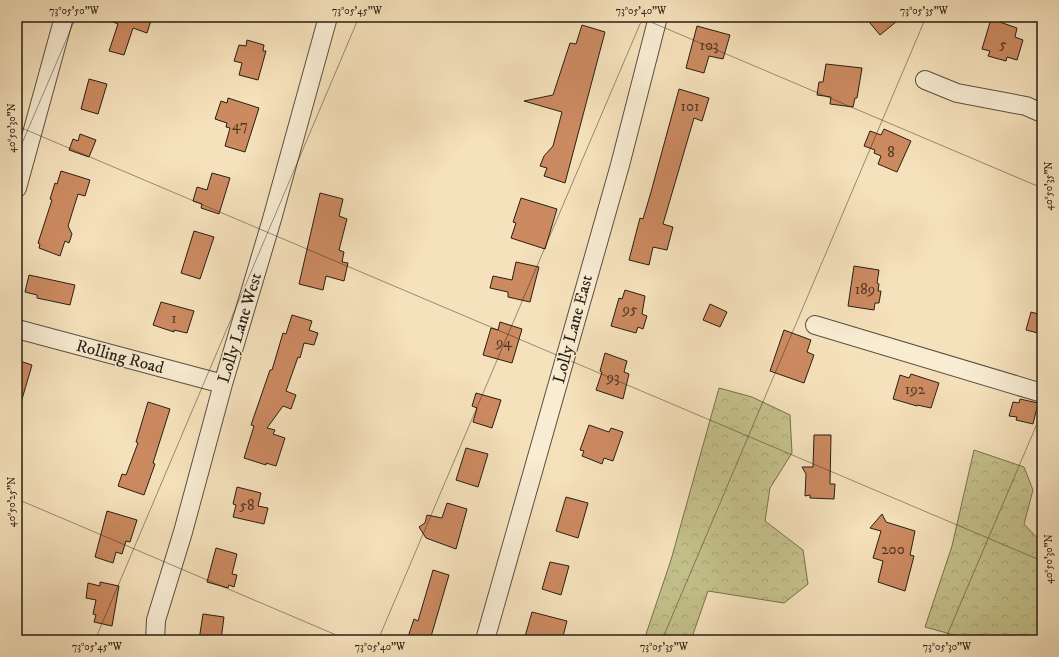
<svg xmlns="http://www.w3.org/2000/svg" width="1059" height="657" viewBox="0 0 1059 657" font-family="'IM FELL DW Pica',serif">
<style>
.forest{fill:url(#forest-crowns);stroke:#767050}
.building{fill:#cc8a61;stroke:#281f14}
.lines{fill:none;stroke-linecap:round;stroke-linejoin:round}
.minor-casing{stroke:#5b503e;stroke-width:20}
.minor{stroke:#f8ecd3;stroke-width:18}
.ticks{fill:none;stroke:#281f14;stroke-width:1;stroke-opacity:0.45}
.labels{text-anchor:middle;dominant-baseline:central;stroke-width:3;stroke-linejoin:round;paint-order:stroke}
.number-label{font-size:15px;fill:#513a27}
.street-label{font-size:17px;fill:#281f14;stroke:#f8ecd3}
.neatline{fill:none;stroke:#281f14;stroke-width:1.5}
.ticks-label{font-size:10px;text-anchor:middle;fill:#281f14}
</style>
<defs>
<pattern id="forest-crowns" width="20" height="18" patternUnits="userSpaceOnUse"><rect width="20" height="18" fill="#c4c18b"/><path d="M2 6a3 3 0 1 1 6 0M12 15a3 3 0 1 1 6 0" fill="none" stroke="#a8a577"/></pattern>
</defs>
<rect width="100%" height="100%" fill="#f5e1bb"/>
<filter id="stains"><feTurbulence type="fractalNoise" baseFrequency=".005" numOctaves="4"/><feColorMatrix values="0 0 0 0 .2 0 0 0 0 .09 0 0 0 0 .02 0 0 0 .5 -.17"/></filter>
<radialGradient id="worn" r=".72"><stop offset=".6" stop-color="#630" stop-opacity="0"/><stop offset="1" stop-color="#630" stop-opacity=".3"/></radialGradient>
<path class="forest" d="M719,388L752,397L790,415L792,453L770,488L765,521L803,550L808,584L784,603L708,591L691,640H644L671,560Z
M974,450L1024,467L1033,490L1024,524L1042,543V640H972L925,627L952,546Z"/>
<path class="building" d="M106,17H152L147,33L133,28L124,55L109,51L118,24L106,19Z
M865,17H902L880,35Z
M991,19L1017,28L1015,37L1023,40L1017,60L1007,57L1006,61L988,56L990,51L982,49Z
M582,25L605,32L565,183L544,176L547,168L540,166L544,156L553,146L562,112L524,101L553,95L570,43L576,44Z
M697,26L730,35L723,59L709,56L704,73L686,68Z
M247,40L264,45L263,51H266L258,80L239,75L242,63L234,61L239,45L246,46Z
M826,64L862,68L857,98H855L853,107L830,104L831,97L817,95L819,82H823Z
M89,79L107,84L98,114L81,109Z
M679,89L709,98L702,121L694,118L663,224L673,227L667,250L653,247L649,265L629,260L640,218L643,219L651,192Z
M228,98L259,108L245,152L225,146L230,128L226,127L227,123L215,119L221,101L227,103Z
M884,129L911,141L897,172L878,164L881,156L874,153L875,150L864,146L870,131L881,135Z
M80,134L96,140L89,157L69,150L73,139L78,141Z
M61,171L90,180L85,196L78,194L68,226L72,234L69,243L65,241L60,256L39,248L40,244L38,243L52,200L50,199L55,183L57,184Z
M212,173L230,178L219,214L201,208L202,204L193,201L197,187L207,190Z
M320,193L343,199L339,216L347,219L339,250L344,252L342,262L348,263L344,281L326,276L323,290L299,284Z
M521,198L557,209L545,249L511,238L516,223L513,222Z
M194,231L214,237L200,279L181,273Z
M516,262L539,267L530,302L508,297V292L490,288L493,276L512,280Z
M854,266L879,270L877,283L879,284L878,291H881L879,303H875L874,310L848,306Z
M29,275L75,285L70,305L37,298V295L25,292Z
M625,290L645,296L642,314L647,316L643,329L638,327L636,333L611,326L619,298L622,299Z
M161,302L194,311L187,333L174,330V332L153,325Z
M710,304L727,312L720,327L703,320Z
M1031,312L1042,315V334L1026,330Z
M292,315L312,321L309,330L318,333L314,345L304,343L300,358L298,357L286,391L296,395L291,409L283,406L267,428L275,430L273,434L285,438L276,466L266,463V465L244,458L254,426L251,425L270,370H272L283,333L286,334Z
M500,322L522,329L512,363L483,355L491,328L498,330Z
M784,330L811,340L807,352L814,355L804,383L770,371Z
M605,353L627,361L624,372L629,374L623,399L596,390L602,372L600,371Z
M17,360L32,365L20,406H17Z
M911,374L939,383L931,408L917,405V406L893,399L900,375L909,378Z
M476,393L501,400L492,428L473,422L477,408L472,406Z
M1020,399L1038,403L1033,424L1016,420L1017,417L1009,416L1013,402L1019,403Z
M148,402L170,409L153,463L155,464L144,495L118,486L122,474L126,475L138,443L136,442Z
M589,425L609,432L611,428L623,432L613,461L604,458L602,464L582,456L584,451L580,450Z
M814,435H831L830,484H835L834,499L810,498V495L805,496L806,474L802,467H813Z
M466,448L488,454L478,487L456,480Z
M237,487L261,493L258,506L268,508L264,524L233,517L236,505L233,504Z
M566,497L588,503L578,538L556,531Z
M447,503L467,509L456,549L426,538L419,527L425,523L427,515L442,518Z
M107,511L137,520L130,542L126,541L122,554L116,552L113,563L95,557Z
M882,514L886,522L915,531L910,555L914,556L905,591L878,582L883,561L873,558L881,531L870,528Z
M216,548L237,554L232,574L237,575L234,587L229,585L228,588L207,582Z
M550,562L569,566L561,595L542,589Z
M433,570L449,575L430,640H407L414,619L418,621Z
M100,582L119,586L112,626L94,622L96,615L93,614L96,600L86,598L88,583L100,586Z
M532,612L567,621L562,640L546,635L545,640H524Z
M203,614L224,617L221,640H199Z"/>
<g class="lines">
<g class="minor-casing">
<path id="minor" d="M925,80L957,93L1026,106L1042,113
M17,188L64,17
M815,325L1042,393
M17,329L223,384
M155,640L156,620L183,532L223,384L272,219L328,17
M485,640L620,165L658,17"/>
</g>
<use href="#minor" class="minor"/>
</g>
<path class="ticks" d="M639,17L1042,188M17,126L1042,561M17,155L76,17M17,499L348,640M95,640L359,17M378,640L643,17M662,640L926,17M945,640L1042,412"/>
<g class="labels">
<g class="number-label">
<text x="1003" y="44">5</text>
<text x="709" y="45">103</text>
<text x="690" y="106">101</text>
<text x="240" y="125">47</text>
<text x="891" y="152">8</text>
<text x="865" y="289">189</text>
<text x="630" y="309">95</text>
<text x="174" y="318">1</text>
<text x="504" y="342">94</text>
<text x="613" y="377">93</text>
<text x="915" y="389">192</text>
<text x="247" y="505">58</text>
<text x="893" y="549">200</text>
</g>
<g class="street-label">
<text transform="translate(240 328) rotate(-73)">Lolly Lane West</text>
<text transform="translate(573 329) rotate(-75)">Lolly Lane East</text>
<text transform="translate(120 357) rotate(15)">Rolling Road</text>
</g>
</g>
<rect width="1059" height="657" fill="none" stroke="#f5e1bb" stroke-width="44"/>
<rect x="22" y="22" width="1015" height="613" class="neatline"/>
<g class="ticks-label">
<text x="74" y="14">73°05'50"W</text>
<text x="357" y="14">73°05'45"W</text>
<text x="641" y="14">73°05'40"W</text>
<text x="924" y="14">73°05'35"W</text>
<text transform="translate(11 128) rotate(-90)" y="4">40°50'30"N</text>
<text transform="translate(1048 186) rotate(-90)" y="4">40°50'35"N</text>
<text transform="translate(11 502) rotate(-90)" y="4">40°50'25"N</text>
<text transform="translate(1048 559) rotate(-90)" y="4">40°50'30"N</text>
<text x="97" y="650">73°05'45"W</text>
<text x="380" y="650">73°05'40"W</text>
<text x="664" y="650">73°05'35"W</text>
<text x="947" y="650">73°05'30"W</text>
</g>
<rect width="100%" height="100%" filter="url(#stains)"/>
<rect width="100%" height="100%" fill="url(#worn)"/>
</svg>
